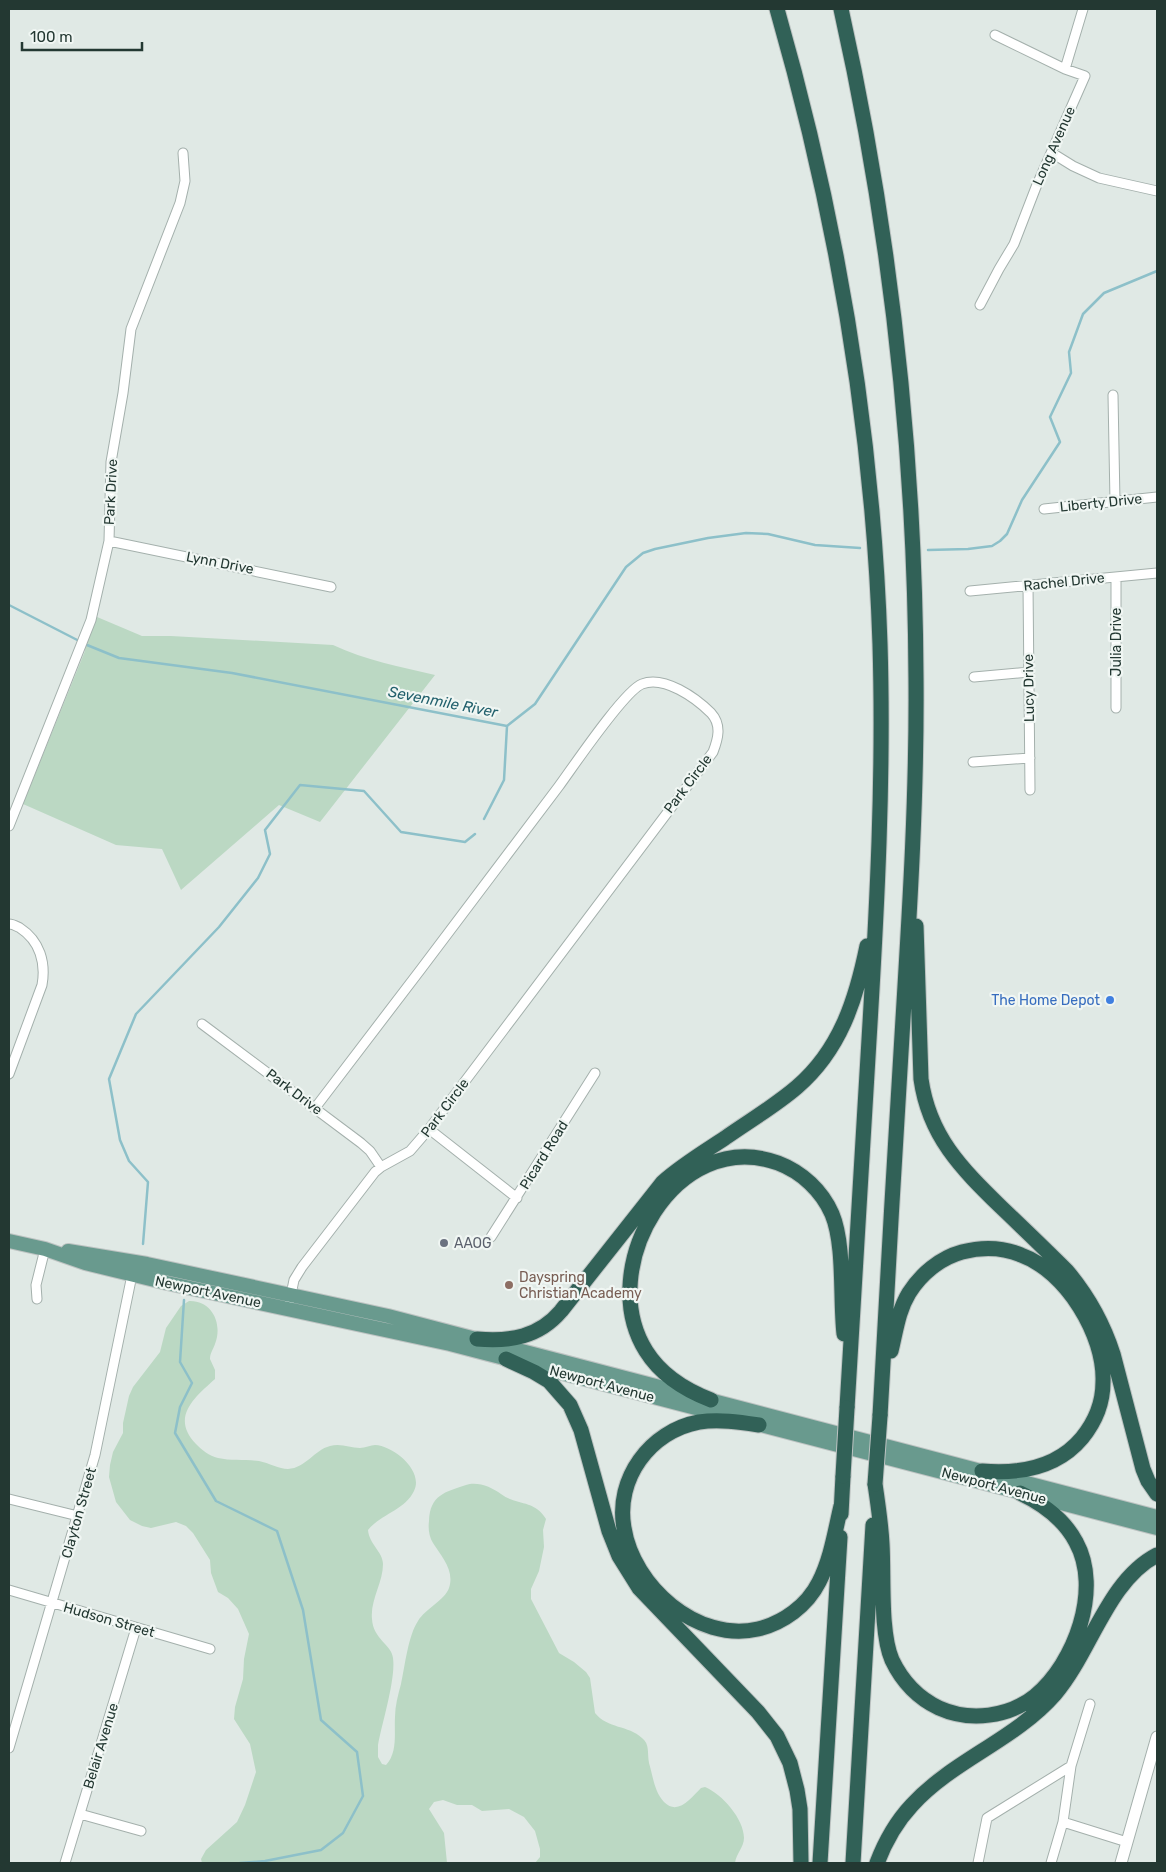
<svg xmlns="http://www.w3.org/2000/svg" width="1166" height="1872" viewBox="0 0 1166 1872" font-family="Rubik,sans-serif">
<style>
.green{fill:#bbd8c3}
.lines{fill:none;stroke-linecap:round;stroke-linejoin:round}
.stream{stroke:#8dc0c9;stroke-width:2.5}
.minor-casing{stroke:#a4b0ac;stroke-width:11}
.tertiary-casing{stroke:#a4b0ac;stroke-width:13}
.primary-casing{stroke:#bdc3c2;stroke-width:16}
.motorway-casing{stroke:#bdc3c2;stroke-width:17}
.minor{stroke:#fff;stroke-width:9}
.tertiary{stroke:#fff;stroke-width:11}
.primary{stroke:#699a8e;stroke-width:14}
.motorway{stroke:#316157;stroke-width:15}
.motorway-bridge-casing{stroke:#bdc3c2;stroke-width:17;stroke-linecap:butt}
.motorway-bridge{stroke:#316157;stroke-width:15}
.shop-dot{fill:#3f7fe0;stroke:#f0f6f3;stroke-width:2}
.worship-dot{fill:#6b7280;stroke:#f0f6f3;stroke-width:2}
.education-dot{fill:#8d6e63;stroke:#f0f6f3;stroke-width:2}
.labels{text-anchor:middle;dominant-baseline:central;stroke-width:4.5;stroke-linejoin:round;paint-order:stroke}
.street-label{font-size:14px;fill:#233832;stroke:#f0f6f3}
.shop-label{font-size:14px;fill:#366cbe;stroke:#f0f6f3;text-anchor:end}
.worship-label{font-size:14px;fill:#5b616d;stroke:#f0f6f3;text-anchor:start}
.education-label{font-size:14px;fill:#785e54;stroke:#f0f6f3;text-anchor:start}
.water-label{font-size:15px;font-style:italic;fill:#23616d;stroke:#f0f6f3}
</style>
<rect width="100%" height="100%" fill="#e0e9e5"/>
<path class="green" d="M90,614L142,636H171L333,645C365,660 401,667 435,675L320,822L279,805L181,890L162,849L116,845L23,804L85,651L87,624Z
M189,1301C212,1300 223,1324 215,1344C213,1350 210,1353 210,1359L215,1370V1379C195,1397 170,1417 196,1444C202,1450 209,1456 218,1458C231,1461 245,1459 259,1461C269,1463 279,1469 288,1469C306,1468 314,1450 330,1446C341,1443 350,1448 360,1448C365,1448 371,1445 375,1445C394,1446 424,1471 414,1491C405,1510 381,1514 368,1530C369,1544 383,1552 383,1564C383,1583 370,1600 372,1619C373,1639 392,1645 393,1658C396,1679 382,1723 378,1745V1757L382,1764L386,1765C398,1752 394,1733 395,1717C395,1706 398,1695 401,1684C405,1666 408,1636 418,1621C425,1609 445,1600 449,1588C455,1570 441,1556 433,1543C429,1537 428,1528 429,1521C430,1495 445,1492 466,1485C477,1481 492,1487 501,1494C517,1506 534,1499 546,1519L543,1530L544,1547L539,1571L531,1589V1599L559,1653L574,1662L586,1672L590,1678L595,1713C608,1729 628,1725 642,1738C650,1744 647,1753 649,1763C653,1776 654,1791 664,1802C678,1816 691,1798 701,1788L705,1787C722,1794 744,1819 744,1838C744,1847 736,1854 735,1863H535L540,1857V1849L535,1831L524,1817L509,1809L482,1811L472,1805H457L443,1800L434,1802L429,1809L444,1833L447,1863H202L201,1859L206,1850L237,1822L245,1805L256,1772L250,1744L234,1719L235,1707L243,1679L244,1659L249,1634L238,1609L228,1598L218,1592L211,1573L210,1560L193,1533L186,1526L176,1522L151,1528L142,1526L130,1520L116,1502L109,1477L110,1465L113,1452L123,1433V1423L129,1396L133,1387L160,1352L166,1328L181,1306Z"/>
<g class="lines">
<path class="stream" d="M928,550L968,549L992,546L1000,541L1007,534L1022,500L1060,442L1050,417L1071,373L1069,352L1083,314L1104,293L1157,271
M9,605L87,645L119,658L232,673L507,726L535,704L626,567L643,553L655,549L708,538L746,533L768,534L815,545L860,548
M484,819L504,780L507,726
M143,1244L148,1182L129,1161L120,1140L109,1079L136,1014L219,927L258,878L270,854L265,830L300,785L364,791L401,832L465,842L475,834
M184,1300L180,1362L192,1383L180,1407L175,1433L216,1501L277,1531L303,1610L321,1720L357,1752L363,1796L343,1833L321,1850L265,1861L240,1863"/>
<g class="minor-casing">
<path id="minor" d="M1065,69L1083,9
M1052,153L1073,166L1099,178L1157,191
M980,305L999,269L1014,244L1036,187L1085,76L1065,69L995,35
M1113,395L1115,502
M1044,509L1157,497
M109,541L331,587
M1028,585L1030,790
M970,591L1157,573
M974,677L1029,672
M1116,708V577
M973,762L1030,758
M9,826L91,620L109,541L111,462L123,393L131,329L180,203L185,181L183,153
M9,924C13,924 16,926 20,928C40,941 46,963 42,985L9,1074
M202,1024L361,1143L370,1151L381,1167
M429,1129L517,1198
M491,1237L595,1073
M37,1299L36,1285L45,1249
M288,1309L294,1280L302,1267L375,1172L381,1167L410,1151L429,1129L713,752C718,739 722,725 711,713C696,698 664,675 642,684C624,691 573,767 559,786C478,894 397,1001 315,1108
M9,1499L78,1516
M9,1590L210,1649
M9,1748L95,1455L132,1275
M1071,1766L1090,1704
M80,1814L141,1831
M1063,1822L1127,1842
M65,1863L136,1628
M978,1863L987,1818L1071,1766L1063,1822L1051,1863"/>
</g>
<g class="tertiary-casing">
<path id="tertiary" d="M1121,1863L1157,1737"/>
</g>
<g class="primary-casing">
<path id="primary" d="M9,1241L45,1249L85,1263L167,1283L450,1344L1157,1528
M68,1251L147,1264L388,1316L1157,1517"/>
</g>
<g class="motorway-casing">
<path id="motorway" d="M777,9C836,215 873,429 880,644C884,776 877,908 869,1040C862,1163 854,1285 847,1408
M841,9C890,228 915,453 916,678C917,792 910,905 903,1019C895,1151 887,1284 880,1416
M916,926L921,1079C929,1136 961,1168 1001,1207C1023,1228 1045,1249 1067,1271C1088,1296 1103,1323 1113,1354L1143,1469L1148,1481L1157,1494
M477,1339C510,1342 539,1337 561,1311L663,1182C682,1165 704,1152 725,1138C749,1121 775,1106 797,1087C840,1050 856,1000 867,946
M891,1351C896,1331 898,1311 909,1293C921,1274 940,1258 962,1252C981,1247 1002,1247 1021,1255C1066,1271 1105,1335 1103,1382C1103,1402 1095,1422 1082,1438C1057,1468 1018,1474 982,1471
M506,1359L534,1372L549,1381L570,1405L581,1430L609,1531L619,1556L639,1588L758,1712L777,1736L790,1763L797,1790L800,1809L801,1863
M711,1400C685,1390 661,1375 646,1351C594,1268 676,1126 778,1163C802,1172 822,1191 832,1214C845,1245 840,1299 844,1334
M759,1425C739,1422 719,1419 699,1422C650,1431 615,1479 624,1528C633,1586 697,1643 758,1629C783,1623 807,1606 819,1582C831,1559 835,1531 841,1506
M875,1484C878,1504 881,1524 882,1544C884,1577 880,1632 892,1660C902,1681 918,1698 939,1708C970,1722 1009,1717 1035,1696C1075,1663 1102,1589 1076,1542C1064,1519 1043,1504 1020,1493
M841,1514L843,1476
M820,1863L840,1537
M853,1863L873,1525
M877,1863C885,1842 896,1822 912,1805C953,1760 1015,1740 1055,1694C1091,1652 1107,1581 1157,1555"/>
</g>
<use href="#minor" class="minor"/>
<use href="#tertiary" class="tertiary"/>
<use href="#primary" class="primary"/>
<use href="#motorway" class="motorway"/>
<g class="motorway-bridge-casing">
<path id="motorway-bridge" d="M843,1476L847,1408
M875,1484L880,1416"/>
</g>
<use href="#motorway-bridge" class="motorway-bridge"/>
</g>
<circle class="shop-dot" cx="1110" cy="1000" r="5"/>
<circle class="worship-dot" cx="444" cy="1243" r="5"/>
<circle class="education-dot" cx="509" cy="1285" r="5"/>
<g class="labels">
<g class="street-label">
<text transform="translate(1054 146) rotate(-66)">Long Avenue</text>
<text transform="translate(111 492) rotate(-87)">Park Drive</text>
<text transform="translate(1101 503) rotate(-6)">Liberty Drive</text>
<text transform="translate(220 563) rotate(11)">Lynn Drive</text>
<text transform="translate(1064 582) rotate(-6)">Rachel Drive</text>
<text transform="translate(1116 642) rotate(-90)">Julia Drive</text>
<text transform="translate(1029 688) rotate(-91)">Lucy Drive</text>
<text transform="translate(688 784) rotate(-53)">Park Circle</text>
<text transform="translate(294 1092) rotate(37)">Park Drive</text>
<text transform="translate(445 1108) rotate(-53)">Park Circle</text>
<text transform="translate(544 1155) rotate(-58)">Picard Road</text>
<text transform="translate(208 1292) rotate(12)">Newport Avenue</text>
<text transform="translate(602 1384) rotate(15)">Newport Avenue</text>
<text transform="translate(994 1486) rotate(15)">Newport Avenue</text>
<text transform="translate(79 1513) rotate(-74)">Clayton Street</text>
<text transform="translate(109 1620) rotate(16)">Hudson Street</text>
<text transform="translate(101 1746) rotate(-73)">Belair Avenue</text>
</g>
<g class="shop-label">
<text x="1100" y="1000">The Home Depot</text>
</g>
<g class="worship-label">
<text x="454" y="1243">AAOG</text>
</g>
<g class="education-label">
<text x="519" y="1277">Dayspring<tspan x="519" dy="16">Christian Academy</tspan></text>
</g>
<g class="water-label">
<text transform="translate(443 702) rotate(11)">Sevenmile River</text>
</g>
</g>
<rect width="1166" height="1872" fill="none" stroke="#233832" stroke-width="20"/>
<path d="M22 42v8h120v-8" fill="none" stroke="#233832" stroke-width="2.5"/>
<text x="30" y="42" font-size="15" fill="#233832" stroke="#f0f6f3" stroke-width="4" paint-order="stroke">100 m</text>
</svg>
